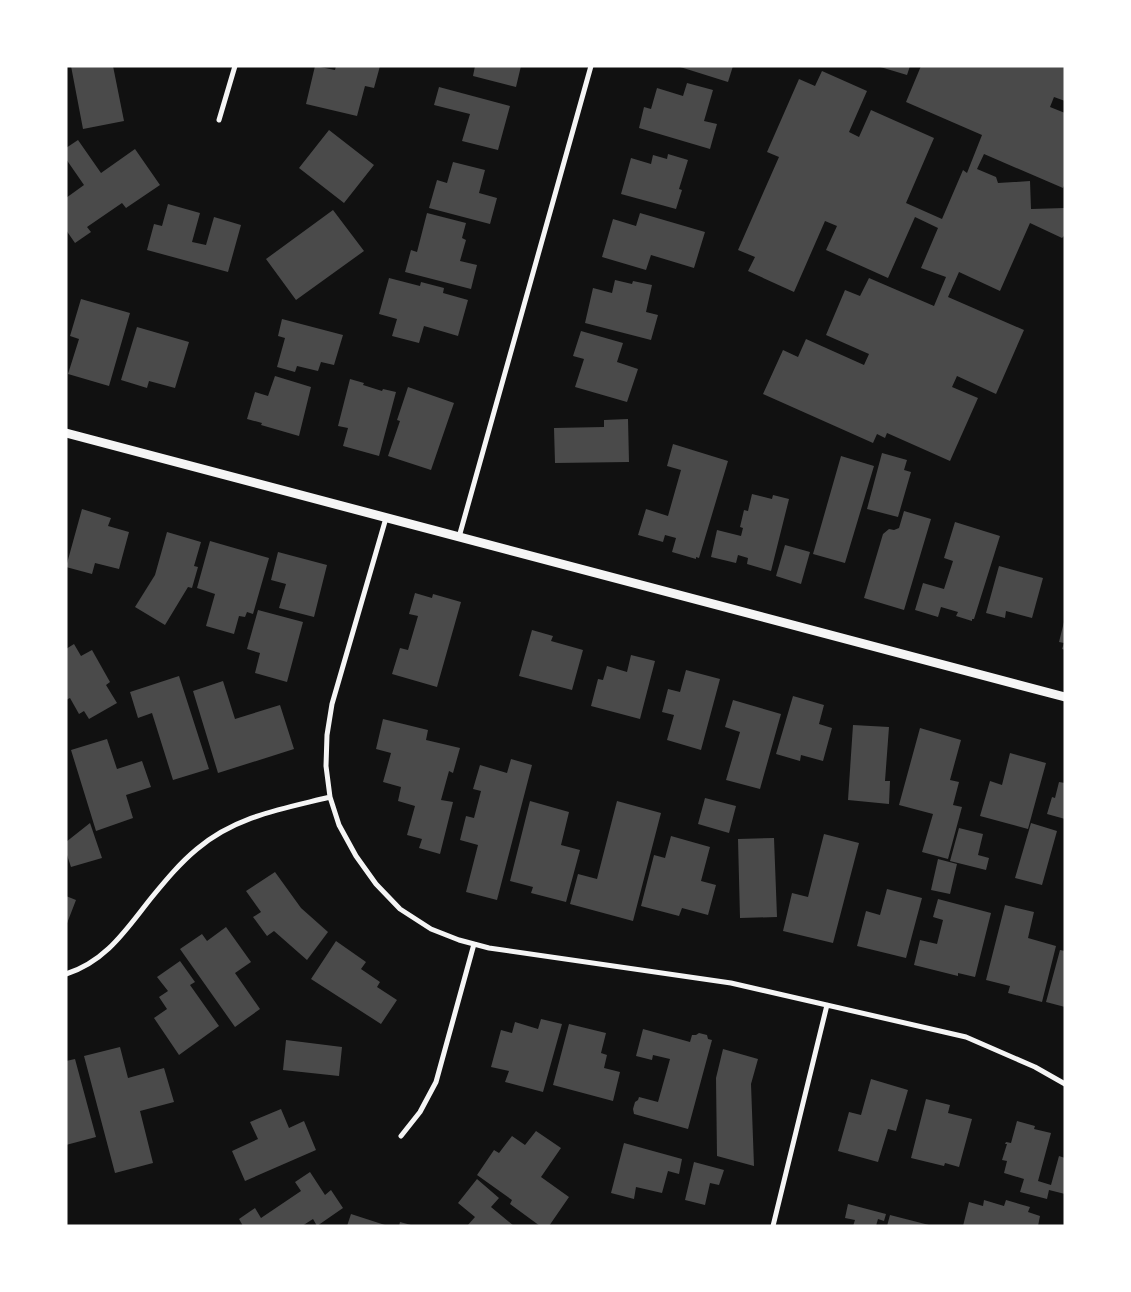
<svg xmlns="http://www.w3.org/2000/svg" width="1131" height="1292" viewBox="0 0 1131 1292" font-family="Poppins,sans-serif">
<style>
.building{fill:#4a4a4a}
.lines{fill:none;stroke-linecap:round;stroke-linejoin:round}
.minor{stroke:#f5f5f5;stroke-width:5}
.tertiary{stroke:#f5f5f5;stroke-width:9}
</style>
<rect width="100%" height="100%" fill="#111"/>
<path class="building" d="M71,66H113L124,121L83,129Z
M315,66L335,70L336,66H380L374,88L365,86L357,116L306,104Z
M475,66H521L516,87L473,76Z
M677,66H733L728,82Z
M877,66H910L907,75Z
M921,66H1065V101L1054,97L1050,107L1065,113V184L1063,188L984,154L977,169L996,177L998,183L1030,181L1031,209L1065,208V235L1062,238L1030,223L1000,291L959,272L948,297L1024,330L996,394L957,376L952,387L978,398L950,461L887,433L885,438L877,434L873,443L763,394L783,350L798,357L806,339L864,365L869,354L826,335L845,290L860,296L869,278L934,306L946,277L921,268L938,228L915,217L888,278L826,250L837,226L825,221L794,292L748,271L755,257L738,250L779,157L767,152L799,79L815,86L822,71L867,91L849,132L859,137L871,110L934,138L906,203L942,219L963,170L967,173L982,135L906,102Z
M687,83L713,90L704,121L717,124L710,149L639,128L644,107L651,109L657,88L683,96Z
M439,87L510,106L498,150L462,141L470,114L434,105Z
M329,130L374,165L344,203L299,168Z
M78,140L101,173L135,149L160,185L126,208L122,203L87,227L91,232L75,243L66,230V198L84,185L66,159V148Z
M668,154L688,160L679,189L682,190L676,209L621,194L631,158L651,164L653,155L667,159Z
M453,162L485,170L479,193L497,198L490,224L429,208L437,180L447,183Z
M168,204L200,213L192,242L206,245L214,217L241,225L228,272L147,250L154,224L162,226Z
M333,210L364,251L296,300L266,259Z
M427,213L466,223L462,238L466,240L460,261L477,265L471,289L405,272L411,250L417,252Z
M640,213L705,232L694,268L651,255L646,270L602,257L613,219L636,226Z
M389,278L420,286L421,282L444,288L443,293L468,300L458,336L424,326L419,343L392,336L397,319L379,314Z
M615,280L632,284L633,281L652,285L646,312L658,315L651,340L585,323L593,288L612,293Z
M81,299L130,313L109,386L68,374L79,339L70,336Z
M282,319L343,335L334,365L321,362L318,371L297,366L295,372L277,367L285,338L278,336Z
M137,327L189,342L175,388L149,381L147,388L121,380Z
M581,331L623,343L617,362L638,369L627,402L575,387L584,359L573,356Z
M275,376L311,387L299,436L261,425L262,423L247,419L255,392L268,396Z
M350,379L364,383L363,385L382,391L383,389L396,392L379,456L343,446L348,428L338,426Z
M408,387L454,403L431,470L388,456L400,421L397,420Z
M628,419L629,462L555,463L554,428L604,427V420Z
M673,444L728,461L699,558L696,557V559L672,552L676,538L665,535L663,542L638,535L646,509L668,516L681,470L667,466Z
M882,453L907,460L904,470L911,472L898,517L867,509Z
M841,456L874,466L845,563L813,554Z
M752,494L772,499L773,495L789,499L771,571L747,564L748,558L738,555L736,563L711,557L717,530L741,536L743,528L740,527L744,510L748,511Z
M82,509L111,518L108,526L129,532L119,569L95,563L92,574L66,567Z
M904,511L931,519L904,610L864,598L883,534L889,529L894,530L899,528Z
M955,522L1000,536L974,619H972V621L956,616L958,612L941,607L938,617L915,610L923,583L944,589L953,561L944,558Z
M167,532L201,542L194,566L198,567L192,588L188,587L165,625L135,607L155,575Z
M210,541L269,558L253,614L247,612L245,617L239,616L234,634L206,626L215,594L197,588Z
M785,545L810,552L801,584L776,576Z
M278,552L327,565L314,617L279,608L286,584L271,580Z
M999,566L1043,578L1032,618L1006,611L1005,618L986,613Z
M415,593L432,598L433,594L461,602L437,687L392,674L400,648L408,650L418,616L409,614Z
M258,610L303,622L287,682L255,673L260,653L247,649Z
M1064,622H1065V650L1062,649L1064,643L1059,642Z
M532,630L553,636L551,641L583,650L572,690L519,676Z
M74,644L81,656L92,650L110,682L106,685L117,703L89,719L84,711L79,714L70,698L66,700V649Z
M631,655L655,661L640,719L591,706L598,679L603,680L607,666L627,672Z
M686,670L720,679L701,750L667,740L674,715L662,712L668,689L680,692Z
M179,676L209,769L173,780L152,713L138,718L130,692Z
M223,681L235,719L280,705L294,749L218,773L193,691Z
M793,696L824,705L819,724L832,728L823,761L801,755L800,761L776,754Z
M733,700L781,714L760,789L726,780L740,732L725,727Z
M383,719L428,730L426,740L460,748L453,773L449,771L441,800L453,802L440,854L419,848L422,839L407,835L415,806L398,801L401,787L383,782L391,753L376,749Z
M853,725L889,727L885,781H890L889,804L848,800Z
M920,728L961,740L950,780L959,782L953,805L962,807L948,859L922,852L933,814L899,805Z
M107,739L117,769L142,761L151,787L126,795L133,818L96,831L71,750Z
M1010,753L1046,763L1028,829L980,816L990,781L1002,785Z
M511,759L532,765L497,900L466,892L478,845L460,840L466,816L474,818L481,791L473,789L480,765L507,773Z
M1059,782L1065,783V819L1047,814L1052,797L1055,798Z
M705,798L736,806L729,833L698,824Z
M530,801L569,812L561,845L580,850L566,902L531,893L533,887L510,881Z
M617,801L661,813L633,921L570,904L578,874L597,879Z
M90,823L102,858L71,867L66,852V842Z
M1031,823L1057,831L1042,885L1015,878Z
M959,828L983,834L978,855L989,858L986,870L950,861Z
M824,834L859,843L833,943L783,931L792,893L808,897Z
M671,836L710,847L701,881L716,885L708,915L682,908L679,916L641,906L654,855L665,858Z
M774,838L777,917L740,918L738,839Z
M938,859L957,864L950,894L931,890Z
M275,872L301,908L328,932L307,960L274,931L267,936L253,917L261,912L246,891Z
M887,889L922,898L906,958L857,946L866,911L880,915Z
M66,896L76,900L66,926Z
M938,899L991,913L975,977L958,973V976L914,965L920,940L937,944L943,920L933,917Z
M1005,905L1034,912L1028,938L1056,946L1042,1002L1008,993L1010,986L986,980Z
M226,927L251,962L235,973L260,1009L235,1027L180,949L202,934L207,941Z
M336,941L366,962L361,969L380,982L377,987L397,1000L381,1024L311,979Z
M1060,950L1065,951V1007L1046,1002Z
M180,961L195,982L190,985L219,1026L179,1055L154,1018L167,1009L159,997L168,991L157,977Z
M541,1019L562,1024L543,1092L505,1082L509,1071L491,1067L501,1030L512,1033L515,1022L538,1029Z
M569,1024L606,1033L601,1053L607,1055L604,1068L620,1072L613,1101L553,1085Z
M643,1029L690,1042L692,1035H696L699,1033L707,1035L708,1039L712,1040L688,1129L634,1114L633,1109L635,1102L638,1100L639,1097L658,1102L670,1059L653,1055L652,1060L636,1056Z
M286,1040L342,1047L339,1076L283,1070Z
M120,1047L128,1078L164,1068L174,1102L140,1111L153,1163L115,1173L84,1056Z
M723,1049L758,1059L751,1084L754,1166L717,1156L716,1078Z
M75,1059L96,1137L66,1145V1061Z
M871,1079L908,1090L896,1131L888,1129L878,1162L838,1151L849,1112L861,1115Z
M926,1099L950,1105L948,1113L972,1119L959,1167L945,1163L944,1166L911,1158Z
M281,1109L289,1128L304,1121L316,1150L245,1181L232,1151L258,1139L250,1122Z
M1017,1121L1035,1126L1034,1129L1051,1133L1038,1181L1051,1185L1059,1156L1065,1158V1194L1049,1190L1047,1199L1020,1192L1024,1179L1004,1173L1007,1161L1002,1160L1007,1144H1005L1006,1142L1011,1143Z
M536,1131L561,1148L541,1177L569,1197L549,1226H540L510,1204L512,1200L477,1175L494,1150L499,1153L512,1136L525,1145Z
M624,1143L682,1159L679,1174L668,1171L662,1193L636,1187L634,1199L611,1193Z
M694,1162L724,1170L719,1185L710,1183L705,1205L685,1200Z
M310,1172L325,1195L331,1190L343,1208L317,1226L313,1219L302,1226H243L239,1219L255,1208L261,1218L301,1191L295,1182Z
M477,1179L499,1198L491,1207L514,1226H467L475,1217L458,1203Z
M984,1200L1004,1206L1006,1200L1030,1207L1028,1212L1040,1216L1038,1226H963L969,1202L983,1206Z
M848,1204L886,1214L884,1221L878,1219L876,1226H853L855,1220L845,1218Z
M351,1214L385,1225V1226H347Z
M890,1215L929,1225V1226H887Z
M400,1222L411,1225V1226H399Z"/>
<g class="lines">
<path class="minor" d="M219,120L235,66
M386,518L332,704L327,735L326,766L330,797L339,825L356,856L376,884L400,909L431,929L459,940L489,948L731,983L966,1037L1035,1067L1065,1084
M459,537L591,66
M66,974C107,961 127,928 152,897C166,880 180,863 197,849C236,816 282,809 330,797
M401,1136L420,1112L436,1082L474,944
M773,1226L827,1005"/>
<path class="tertiary" d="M66,433L1065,697"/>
</g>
<rect width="1131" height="1292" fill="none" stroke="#ffffff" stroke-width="135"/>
</svg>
